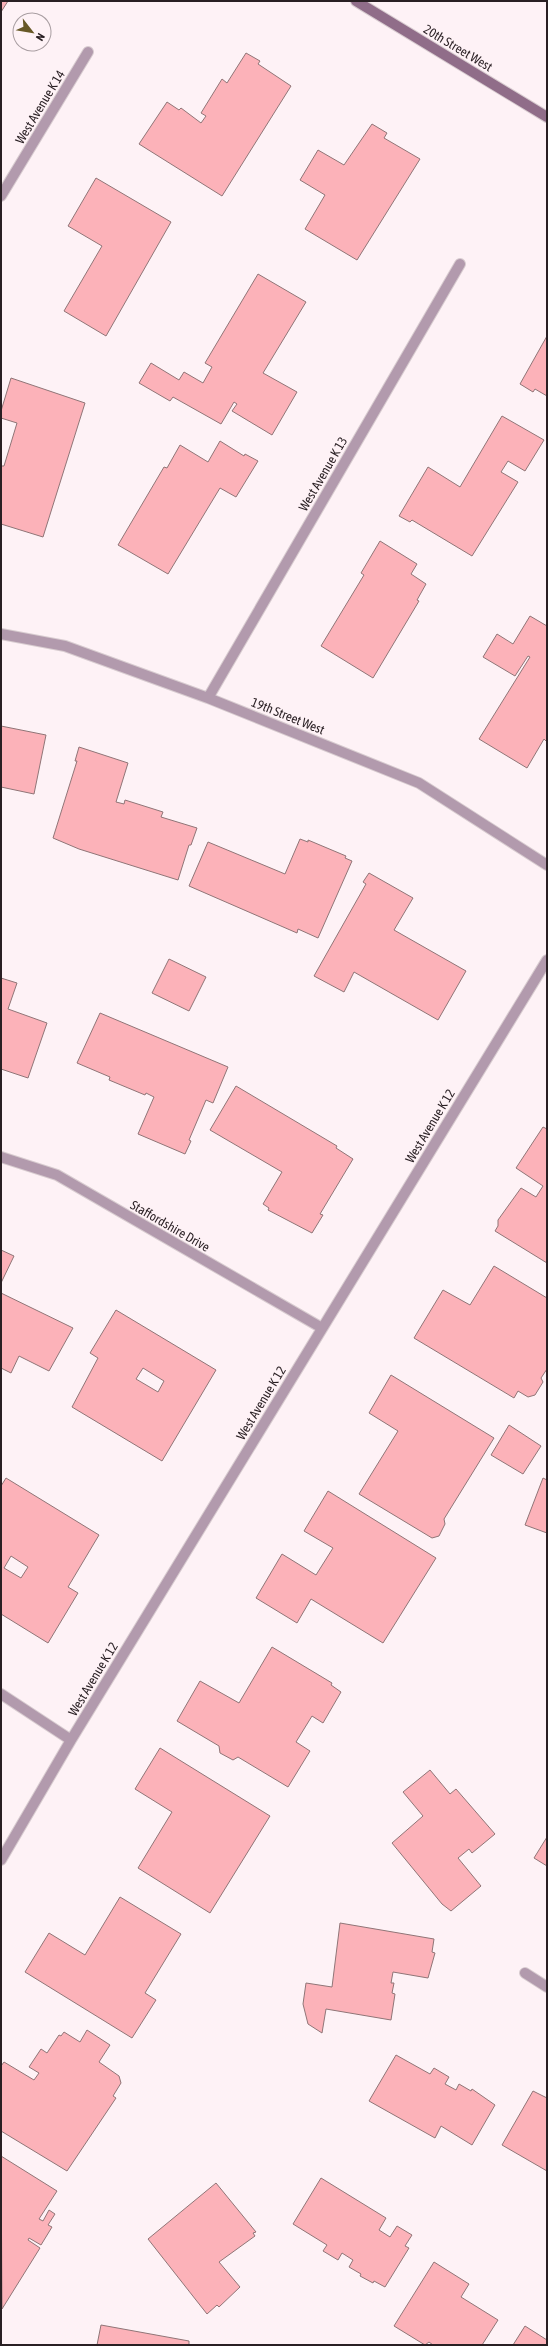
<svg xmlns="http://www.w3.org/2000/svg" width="548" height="2346" viewBox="0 0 548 2346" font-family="'Asap Condensed',sans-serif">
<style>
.building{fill:#fcb2b9;stroke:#907577;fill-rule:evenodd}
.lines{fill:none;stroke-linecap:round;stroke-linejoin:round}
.minor-casing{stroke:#d8ccd0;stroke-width:12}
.secondary-casing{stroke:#d8ccd0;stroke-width:12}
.minor{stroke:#b29aad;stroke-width:10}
.secondary{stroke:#906d89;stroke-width:10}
.labels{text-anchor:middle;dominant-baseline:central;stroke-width:3.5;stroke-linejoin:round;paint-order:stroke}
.street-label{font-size:13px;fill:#291f23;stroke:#fef2f6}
</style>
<rect width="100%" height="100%" fill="#fef2f6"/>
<path class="building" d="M1,1H8L1,12Z
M246,53L260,61L258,64L291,86L222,196L139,144L167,102L179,110L181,108L201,123L206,116L201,113L222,79L227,83Z
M372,124L387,133L384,138L420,159L357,260L305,229L325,195L300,180L318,150L344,165Z
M96,178L171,222L106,336L64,311L102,246L68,226Z
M258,274L306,302L263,373L297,392L272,435L232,411L237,404L234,402L221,424L173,397L170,401L139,383L151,363L179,380L184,372L203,383L212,367L205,363Z
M547,336V396L535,389L533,392L520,384Z
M11,378L85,403L43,537L1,524V466H4L17,423L1,418V411Z
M502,416L544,440L525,471L508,461L501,472L518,482L472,556L412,520L410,522L399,516L428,467L460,487Z
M220,441L244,456L245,454L258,461L236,497L220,488L168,574L118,545L164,467L167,468L180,445L208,462Z
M380,541L417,564L411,574L426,584L417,600L419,601L373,678L321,646L364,575L361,573Z
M530,616L547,626V742L544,739L527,768L479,739L530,657L528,656L515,676L483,657L497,634L513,644Z
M1,726L46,735L34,794L1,787Z
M79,747L128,763L116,802L124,804L125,800L163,812L161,817L197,828L191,845H189L178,880L79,849L53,838L77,761H75Z
M300,839L308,842V840L346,856L345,858L352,861L318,938L298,929L297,933L189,886L208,842L285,874Z
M369,873L413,898L394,930L466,971L438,1020L354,972L344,992L314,976L366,884L363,882Z
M169,959L206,977L189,1011L152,993Z
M1,978L17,983L8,1009L47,1023L28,1078L1,1069Z
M100,1013L228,1067L213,1103L206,1100L189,1140L191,1141L185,1154L138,1134L154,1097L146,1093L145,1095L109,1080L110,1077L77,1063Z
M236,1086L337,1146L336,1148L353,1159L320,1214L323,1215L312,1233L268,1210L269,1208L263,1204L282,1172L210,1130Z
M543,1127L547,1129V1263L495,1231L498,1226V1220L521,1188L536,1197L543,1186L516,1168Z
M1,1250L14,1256L1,1283Z
M494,1266L547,1298V1369L541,1378L543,1382L535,1395L528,1397L518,1391L514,1398L414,1338L443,1290L470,1305Z
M1,1293L73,1328L49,1371L19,1356L11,1373L1,1368Z
M116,1310L216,1370L162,1461L72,1407L98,1358L90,1353ZM143,1368L164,1381L158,1392L136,1379Z
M391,1375L494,1438L444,1519L445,1524L439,1536L432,1538L359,1494L398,1431L369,1413Z
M509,1425L541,1446L523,1474L491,1455Z
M6,1478L99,1535L68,1587L78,1593L48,1643L1,1614V1486ZM11,1556L28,1567L21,1578L4,1568Z
M543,1478L547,1480V1533L525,1525Z
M328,1491L436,1558L383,1643L311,1599L297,1623L256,1598L282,1554L316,1575L333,1548L304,1531Z
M272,1647L332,1683L331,1685L341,1692L323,1723L312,1716L296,1742L310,1751L288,1787L238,1757L233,1760L220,1753L219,1746L177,1721L200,1681L239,1703Z
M160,1748L270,1816L210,1913L138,1868L172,1812L135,1789Z
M430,1770L450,1794L456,1789L495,1834L472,1853L469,1849L458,1858L481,1886L451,1911L442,1904L392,1843L423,1816L403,1792Z
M547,1837V1866L534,1858Z
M120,1897L181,1934L145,1993L156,2000L132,2038L25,1972L49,1933L85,1955Z
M340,1923L434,1939L432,1952L435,1953L428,1978L393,1972L391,1983H394L392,1993L395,1994L391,2020L326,2009L322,2033L308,2024L303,2004L306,1983L332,1987Z
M87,2030L110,2045L99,2062L119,2076L121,2083L113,2096L116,2098L67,2171L1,2131V2066L4,2062L34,2080L39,2073L29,2067L41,2049L47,2053L59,2035L61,2036L64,2032L80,2042Z
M396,2055L430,2074L434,2068L449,2077L445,2084L456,2090L459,2084L471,2091L472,2089L495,2105L472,2145L441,2126L435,2138L369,2101Z
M533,2091L547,2098V2171L502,2145Z
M1,2156L57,2191L39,2219L43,2221L49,2210L55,2214L48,2225L52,2227L41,2245L29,2238L28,2240L40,2248L2,2309Z
M321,2178L386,2218L379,2230L390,2237L397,2226L412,2235L405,2246L409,2248L385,2287L374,2281L373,2283L360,2276L361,2274L349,2267L353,2260L342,2253L338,2260L323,2251L327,2245L293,2224Z
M216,2183L256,2232L253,2233L255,2236L219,2262L240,2287L219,2307L217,2305L207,2314L148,2239Z
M434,2262L469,2284L461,2297L498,2320L482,2345H433L429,2342L425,2345L394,2326Z
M101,2325L189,2341V2345H97Z
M525,2326L547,2340V2345H513Z"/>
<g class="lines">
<g class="minor-casing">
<path id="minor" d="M1,196L88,52
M1,634L65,646L208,698L419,783L547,865
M208,698L460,264
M1,1157L57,1175L322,1328
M1,1694L71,1740
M1,1860L71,1740L547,960
M525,1973L547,1987"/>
</g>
<g class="secondary-casing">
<path id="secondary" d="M356,1L547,117"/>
</g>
<use href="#minor" class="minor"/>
<use href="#secondary" class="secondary"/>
</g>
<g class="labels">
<g class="street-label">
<text transform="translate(458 48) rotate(31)">20th Street West</text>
<text transform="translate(40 107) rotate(-59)">West Avenue K 14</text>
<text transform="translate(323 474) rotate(-60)">West Avenue K 13</text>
<text transform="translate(288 716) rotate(22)">19th Street West</text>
<text transform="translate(430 1126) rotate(-59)">West Avenue K 12</text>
<text transform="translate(170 1226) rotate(30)">Staffordshire Drive</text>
<text transform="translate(261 1403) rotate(-59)">West Avenue K 12</text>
<text transform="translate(93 1679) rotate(-59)">West Avenue K 12</text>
</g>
</g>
<rect width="548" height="2346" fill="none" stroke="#291f23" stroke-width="4"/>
<g transform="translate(32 32) rotate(121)"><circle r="19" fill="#fef2f6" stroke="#a99ea2"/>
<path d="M0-3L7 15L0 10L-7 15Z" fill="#675826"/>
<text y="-6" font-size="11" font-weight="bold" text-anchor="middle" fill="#291f23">N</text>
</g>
</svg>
